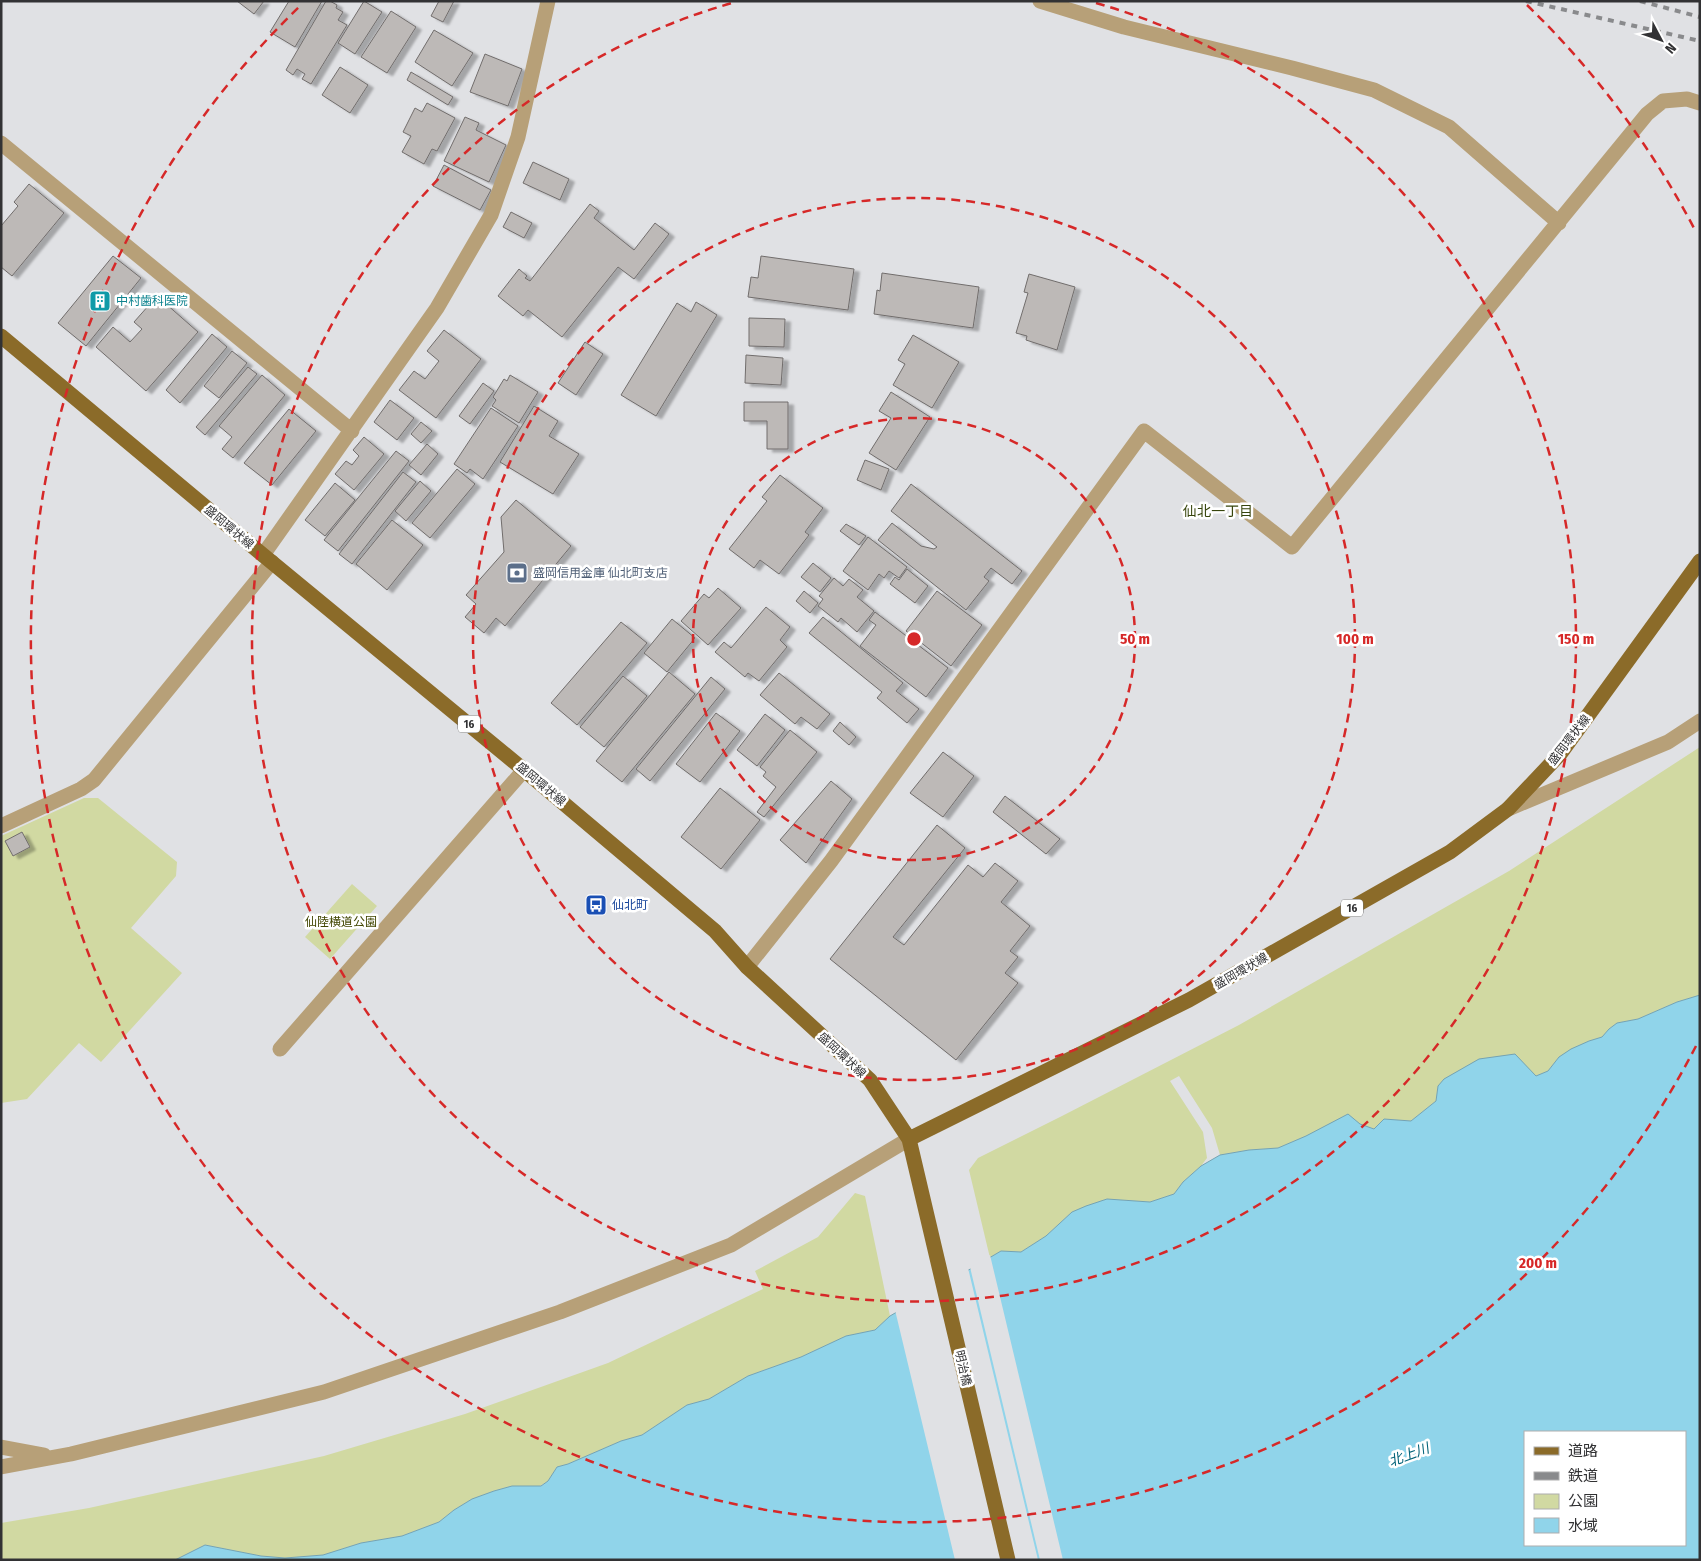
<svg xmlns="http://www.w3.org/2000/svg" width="1701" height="1561" viewBox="0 0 1701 1561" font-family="'Fira Sans Condensed','Noto Sans JP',sans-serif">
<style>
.green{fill:#d1d9a2}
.water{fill:#90d4ea;stroke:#74a3b3;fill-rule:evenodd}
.pier{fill:#e0e1e4}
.building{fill:#bdb9b7;stroke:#716d6c;filter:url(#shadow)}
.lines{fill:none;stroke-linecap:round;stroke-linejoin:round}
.minor{stroke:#b7a078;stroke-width:15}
.major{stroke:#8b6b29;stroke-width:15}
.rail{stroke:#898a8c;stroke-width:4;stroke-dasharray:6 6;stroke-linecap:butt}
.ring{fill:none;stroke:#d62828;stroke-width:2.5;stroke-dasharray:9 6}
.labels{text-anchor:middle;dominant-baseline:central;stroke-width:5;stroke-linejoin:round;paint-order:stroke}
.shield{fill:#fff;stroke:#707071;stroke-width:1}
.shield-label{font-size:11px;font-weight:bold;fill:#323234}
.culture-label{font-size:12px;fill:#0d838f;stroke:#fff;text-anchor:start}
.street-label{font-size:12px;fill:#323234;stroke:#fff}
.service-label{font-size:12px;fill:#4e5e75;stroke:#fff;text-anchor:start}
.transit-label{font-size:12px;fill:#164399;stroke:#fff;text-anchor:start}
.park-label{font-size:12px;fill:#414602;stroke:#fff}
.neighbourhood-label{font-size:14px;fill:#37450c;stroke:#fff}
.water-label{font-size:14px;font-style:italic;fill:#006178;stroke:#fff}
.centre{fill:#d62828;stroke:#fff;stroke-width:2.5}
.ring-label{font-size:15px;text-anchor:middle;font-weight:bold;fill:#d62828;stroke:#fff;stroke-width:5;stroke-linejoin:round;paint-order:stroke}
</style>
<defs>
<filter id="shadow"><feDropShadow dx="5.5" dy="3" stdDeviation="1" flood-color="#0004"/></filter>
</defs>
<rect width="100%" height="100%" fill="#e0e1e4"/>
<path class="green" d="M1700,747V995L1677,1002L1638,1019L1617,1023L1609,1029L1602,1037L1589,1041L1559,1057L1548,1071L1536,1076L1438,1086L1436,1101L1411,1121L1384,1119L1374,1129L1360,1124L1306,1136L1278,1148L1249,1150L1220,1155L1212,1128L1179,1076L1170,1081L1203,1132L1207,1158L1201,1166L1183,1182L1174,1194L1150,1202L1107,1199L1072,1212L1046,1236L1021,1252L1001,1251L990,1258L969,1170L978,1158L1062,1116L1239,1025L1509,871Z
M84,798H98L177,862L176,876L131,928L182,973L101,1062L79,1043L27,1099L1,1103V836Z
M352,884L377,906L330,959L305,937Z
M855,1193L865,1196L890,1316L875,1330L846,1336L801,1357L748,1376L709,1399L687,1405L642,1435L621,1441L568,1464L557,1467L548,1481L540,1486H512L494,1491L472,1499L454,1510L439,1522L402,1536L361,1543L323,1555L285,1558L261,1556L205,1545L175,1560H1V1523L89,1508L324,1456L465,1414L608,1363L763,1289L755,1271L818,1237Z"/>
<path class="water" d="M1700,995V1560H175L205,1545L261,1556L285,1558L323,1555L361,1543L402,1536L439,1522L454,1510L472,1499L494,1491L512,1486H541L548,1481L557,1467L568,1464L621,1441L642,1435L687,1405L709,1399L748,1376L801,1357L846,1336L875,1330L890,1316L1001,1251L1021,1252L1046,1236L1072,1212L1086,1206L1107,1199L1150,1202L1174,1194L1183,1182L1201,1166L1220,1155L1249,1150L1278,1148L1306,1136L1348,1114L1360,1124L1374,1129L1384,1119L1411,1121L1436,1101L1438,1086L1444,1079L1479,1059L1515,1054L1536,1076L1548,1071L1559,1057L1571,1049L1589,1041L1602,1037L1609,1029L1617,1023L1638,1019L1677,1002ZM1525,1432H1685V1545H1525Z"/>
<path class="pier" d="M990,1255L1063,1560H1040L970,1267Z
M968,1268L1038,1560H955L895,1310Z"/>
<path class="building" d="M237,1H264L254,14Z
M289,1H322L295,47L270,32Z
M326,1H330L337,5L336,8L343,12L338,20L347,25L311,84L302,79L305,74L297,69L293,75L286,70Z
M364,1L382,12L355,54L338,43Z
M439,1H454L443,22L431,16Z
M391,11L416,27L387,73L361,57Z
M434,30L473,53L452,86L415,62Z
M485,54L522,69L508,106L470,92Z
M340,67L368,85L350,113L322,95Z
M411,72L453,97L448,105L407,80Z
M427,103L455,118L437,151L432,149L424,164L402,152L411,136L403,132L415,108L422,112Z
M465,117L479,123L476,130L506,145L489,182L444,161Z
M533,162L569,179L560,200L523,183Z
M444,165L491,190L480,210L433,186Z
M29,184L64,213L12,276L1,267V226L18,206L14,202Z
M590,204L599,211L594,218L634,250L655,223L669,234L634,279L618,267L562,337L528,310L523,316L498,296L519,269L527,276L525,278L530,281Z
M511,212L532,223L524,238L503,227Z
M113,256L141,278L86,346L58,323Z
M761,256L854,269L848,310L748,297L751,277L758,278Z
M882,273L979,287L973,328L874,314L877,290L880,291Z
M1029,274L1075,287L1057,350L1026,340L1027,336L1016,333L1028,293L1024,292Z
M157,296L198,332L146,391L96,347L113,327L130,342L142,329L134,322Z
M696,302L717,315L656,416L621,395L677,303L691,312Z
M749,318L785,319L784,347L749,346Z
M444,330L481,359L436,418L399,390L414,371L425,379L439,361L427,351Z
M212,334L227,347L180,403L166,390Z
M913,335L959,362L932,408L893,385L905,364L898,360Z
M585,342L603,354L576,395L558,383Z
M232,351L247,363L219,398L204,386Z
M746,355L783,358L781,385L745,383Z
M248,367L257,374L205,435L196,427Z
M262,375L285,395L233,458L222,449L232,437L219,426Z
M510,375L538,392L519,423L492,406L496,400L493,397L504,379L507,381Z
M483,383L494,391L470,424L459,416Z
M891,392L930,417L896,470L869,453L891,418L879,411Z
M390,400L414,418L397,440L374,422Z
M744,402H788V449H767V421H744Z
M534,406L558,421L549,436L579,454L553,494L500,462Z
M491,408L518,426L483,479L470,469L467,473L454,464Z
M289,409L316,431L272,485L244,463Z
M421,422L432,431L421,443L411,434Z
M364,437L384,454L354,490L335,474L346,461L352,465L359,456L353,450Z
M427,444L438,454L421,475L409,465Z
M396,451L409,461L338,551L324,540Z
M865,460L889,469L881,490L857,480Z
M457,469L475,484L430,538L412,523Z
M403,472L416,482L352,564L339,554Z
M780,475L823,508L805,532L809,535L779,574L760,560L754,568L729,549L767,501L762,497Z
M420,481L431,491L406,521L395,511Z
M335,483L355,500L325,536L305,520Z
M911,484L1022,571L1012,584L991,568L984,577L989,581L966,610L878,540L892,523L921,546L934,549L937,547L891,511Z
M516,500L571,546L505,626L496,618L484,633L465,617L476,604L466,595L504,552L501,517Z
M392,520L423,545L387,590L356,564Z
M846,524L866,536L859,545L840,531Z
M868,537L907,567L899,578L889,571L884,578L879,574L868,590L843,571Z
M813,563L831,578L820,592L801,577Z
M907,569L928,586L915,603L890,584L895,577L899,580Z
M834,578L843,586L849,579L863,590L857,597L874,611L857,632L841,618L838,622L818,606L823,599L819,596Z
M718,588L741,608L708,645L681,621L704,594L709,598Z
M804,591L818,603L810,613L796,601Z
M937,591L982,625L951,666L906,631Z
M766,607L790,627L780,640L787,647L759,681L748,673L745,677L715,652L724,642L731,648Z
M875,612L948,668L926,697L860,646L876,625L869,620Z
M823,617L903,683L896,691L919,709L907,723L877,698L882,692L809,633Z
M672,619L695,638L667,672L644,653Z
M621,622L647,643L577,725L551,703Z
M669,672L695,694L622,782L596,761Z
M779,673L830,714L817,729L801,717L795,724L760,695Z
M623,676L647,696L604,747L580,727Z
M711,677L725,689L650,781L636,769Z
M716,713L740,731L700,782L676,764Z
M765,714L785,730L757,766L737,750Z
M840,722L856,737L849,745L833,731Z
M790,730L817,752L764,817L757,812L776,787L763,776L766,772L760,767Z
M943,752L974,776L943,817L910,793Z
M831,781L852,799L806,863L780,840Z
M720,788L760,820L721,869L681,837Z
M1005,796L1060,839L1046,854L993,812Z
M937,825L965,848L893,937L904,945L968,865L983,877L995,863L1018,881L1001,902L1030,926L1010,951L1018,957L1005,973L1018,983L956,1060L830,959Z
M22,832L30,847L13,856L5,841Z"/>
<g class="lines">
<path class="minor" d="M1040,1L1124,27L1292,68L1374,90L1449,127L1559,223
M1,143L352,431
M263,555L437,308L491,215L518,137L548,1
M1508,809L1668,742L1700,721
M1,826L81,789L94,780L272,562
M747,967L831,861L1144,431L1292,547L1647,114L1663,101L1687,99L1700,103
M280,1049L524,770
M1,1447L44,1455
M1,1467L71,1454L324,1392L560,1312L731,1245L909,1139"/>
<path class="major" d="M1,336L263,555L524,770L715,931L747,967L870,1080L909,1139L1008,1560
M909,1139L1189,1000L1450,852L1508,809L1560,754L1700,561"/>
<path class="rail" d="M1526,1L1700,41
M1640,1L1700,17"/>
</g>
<g class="ring">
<circle cx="914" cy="639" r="221"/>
<circle cx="914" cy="639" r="441"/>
<path d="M1096 3A662 662 0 1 1 732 3"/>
<path d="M1696 1046A882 882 0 1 1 301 5M1527 5A882 882 0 0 1 1696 232"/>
</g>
<defs>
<g id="building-square" transform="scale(1.125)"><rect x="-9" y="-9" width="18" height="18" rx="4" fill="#0f9aa8" stroke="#fff"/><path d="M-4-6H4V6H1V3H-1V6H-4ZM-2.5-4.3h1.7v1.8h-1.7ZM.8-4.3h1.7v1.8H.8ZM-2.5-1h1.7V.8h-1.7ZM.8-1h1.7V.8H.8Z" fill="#fff"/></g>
<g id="bank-square" transform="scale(1.125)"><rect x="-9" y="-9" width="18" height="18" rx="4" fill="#5c6f8a" stroke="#fff"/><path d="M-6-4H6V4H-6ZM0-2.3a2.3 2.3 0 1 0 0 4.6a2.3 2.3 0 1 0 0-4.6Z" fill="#fff"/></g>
<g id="bus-square" transform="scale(1.125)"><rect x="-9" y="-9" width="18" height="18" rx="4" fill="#1a4fb4" stroke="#fff"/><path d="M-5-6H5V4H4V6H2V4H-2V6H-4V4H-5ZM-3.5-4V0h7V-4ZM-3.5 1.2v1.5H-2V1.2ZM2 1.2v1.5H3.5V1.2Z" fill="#fff"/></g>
</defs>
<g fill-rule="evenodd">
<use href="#building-square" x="100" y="301"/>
<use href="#bank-square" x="517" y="573"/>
<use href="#bus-square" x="596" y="905"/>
</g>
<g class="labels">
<g class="shield">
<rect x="458" y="715.5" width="22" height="17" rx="4"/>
<rect x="1341" y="899.5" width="22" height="17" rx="4"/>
</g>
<g class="shield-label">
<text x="469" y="724">16</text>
<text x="1352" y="908">16</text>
</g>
<g class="culture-label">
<text x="116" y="301">中村歯科医院</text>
</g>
<g class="street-label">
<text transform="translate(229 527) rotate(40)">盛岡環状線</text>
<text transform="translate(1569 740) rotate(-52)">盛岡環状線</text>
<text transform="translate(541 784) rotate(40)">盛岡環状線</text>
<text transform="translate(1241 971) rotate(-30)">盛岡環状線</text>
<text transform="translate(842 1055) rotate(43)">盛岡環状線</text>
<text transform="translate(963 1368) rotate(77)">明治橋</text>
</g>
<g class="service-label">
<text x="533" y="573">盛岡信用金庫 仙北町支店</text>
</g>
<g class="transit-label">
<text x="612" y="905">仙北町</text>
</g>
<g class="park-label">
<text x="341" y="922">仙陸横道公園</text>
</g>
<g class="neighbourhood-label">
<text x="1218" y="511">仙北一丁目</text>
</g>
<g class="water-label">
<text transform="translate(1409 1455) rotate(-20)">北上川</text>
</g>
</g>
<circle cx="914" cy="639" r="8" class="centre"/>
<g class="ring-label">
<text x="1135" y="644">50 m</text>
<text x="1355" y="644">100 m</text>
<text x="1576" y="644">150 m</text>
<text x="1538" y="1268">200 m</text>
</g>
<rect width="1701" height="1561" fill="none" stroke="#323234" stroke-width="5"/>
<rect x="1524" y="1431" width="162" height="115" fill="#ffffff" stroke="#adadae"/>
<rect x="1534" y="1447" width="25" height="8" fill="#8b6b29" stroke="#adadae"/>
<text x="1568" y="1456" font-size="15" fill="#323234">道路</text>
<rect x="1534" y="1472" width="25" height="8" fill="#898a8c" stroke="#adadae"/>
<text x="1568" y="1481" font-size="15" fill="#323234">鉄道</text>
<rect x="1534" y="1494" width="25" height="15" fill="#d1d9a2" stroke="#adadae"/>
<text x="1568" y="1506" font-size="15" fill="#323234">公園</text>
<rect x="1534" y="1518" width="25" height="15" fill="#90d4ea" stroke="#adadae"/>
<text x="1568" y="1531" font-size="15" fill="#323234">水域</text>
<g transform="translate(1661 40) rotate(131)" stroke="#ffffff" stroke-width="4" paint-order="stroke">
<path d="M0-4L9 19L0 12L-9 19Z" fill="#323234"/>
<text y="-8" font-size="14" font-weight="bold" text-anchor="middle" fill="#323234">N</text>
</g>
</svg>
